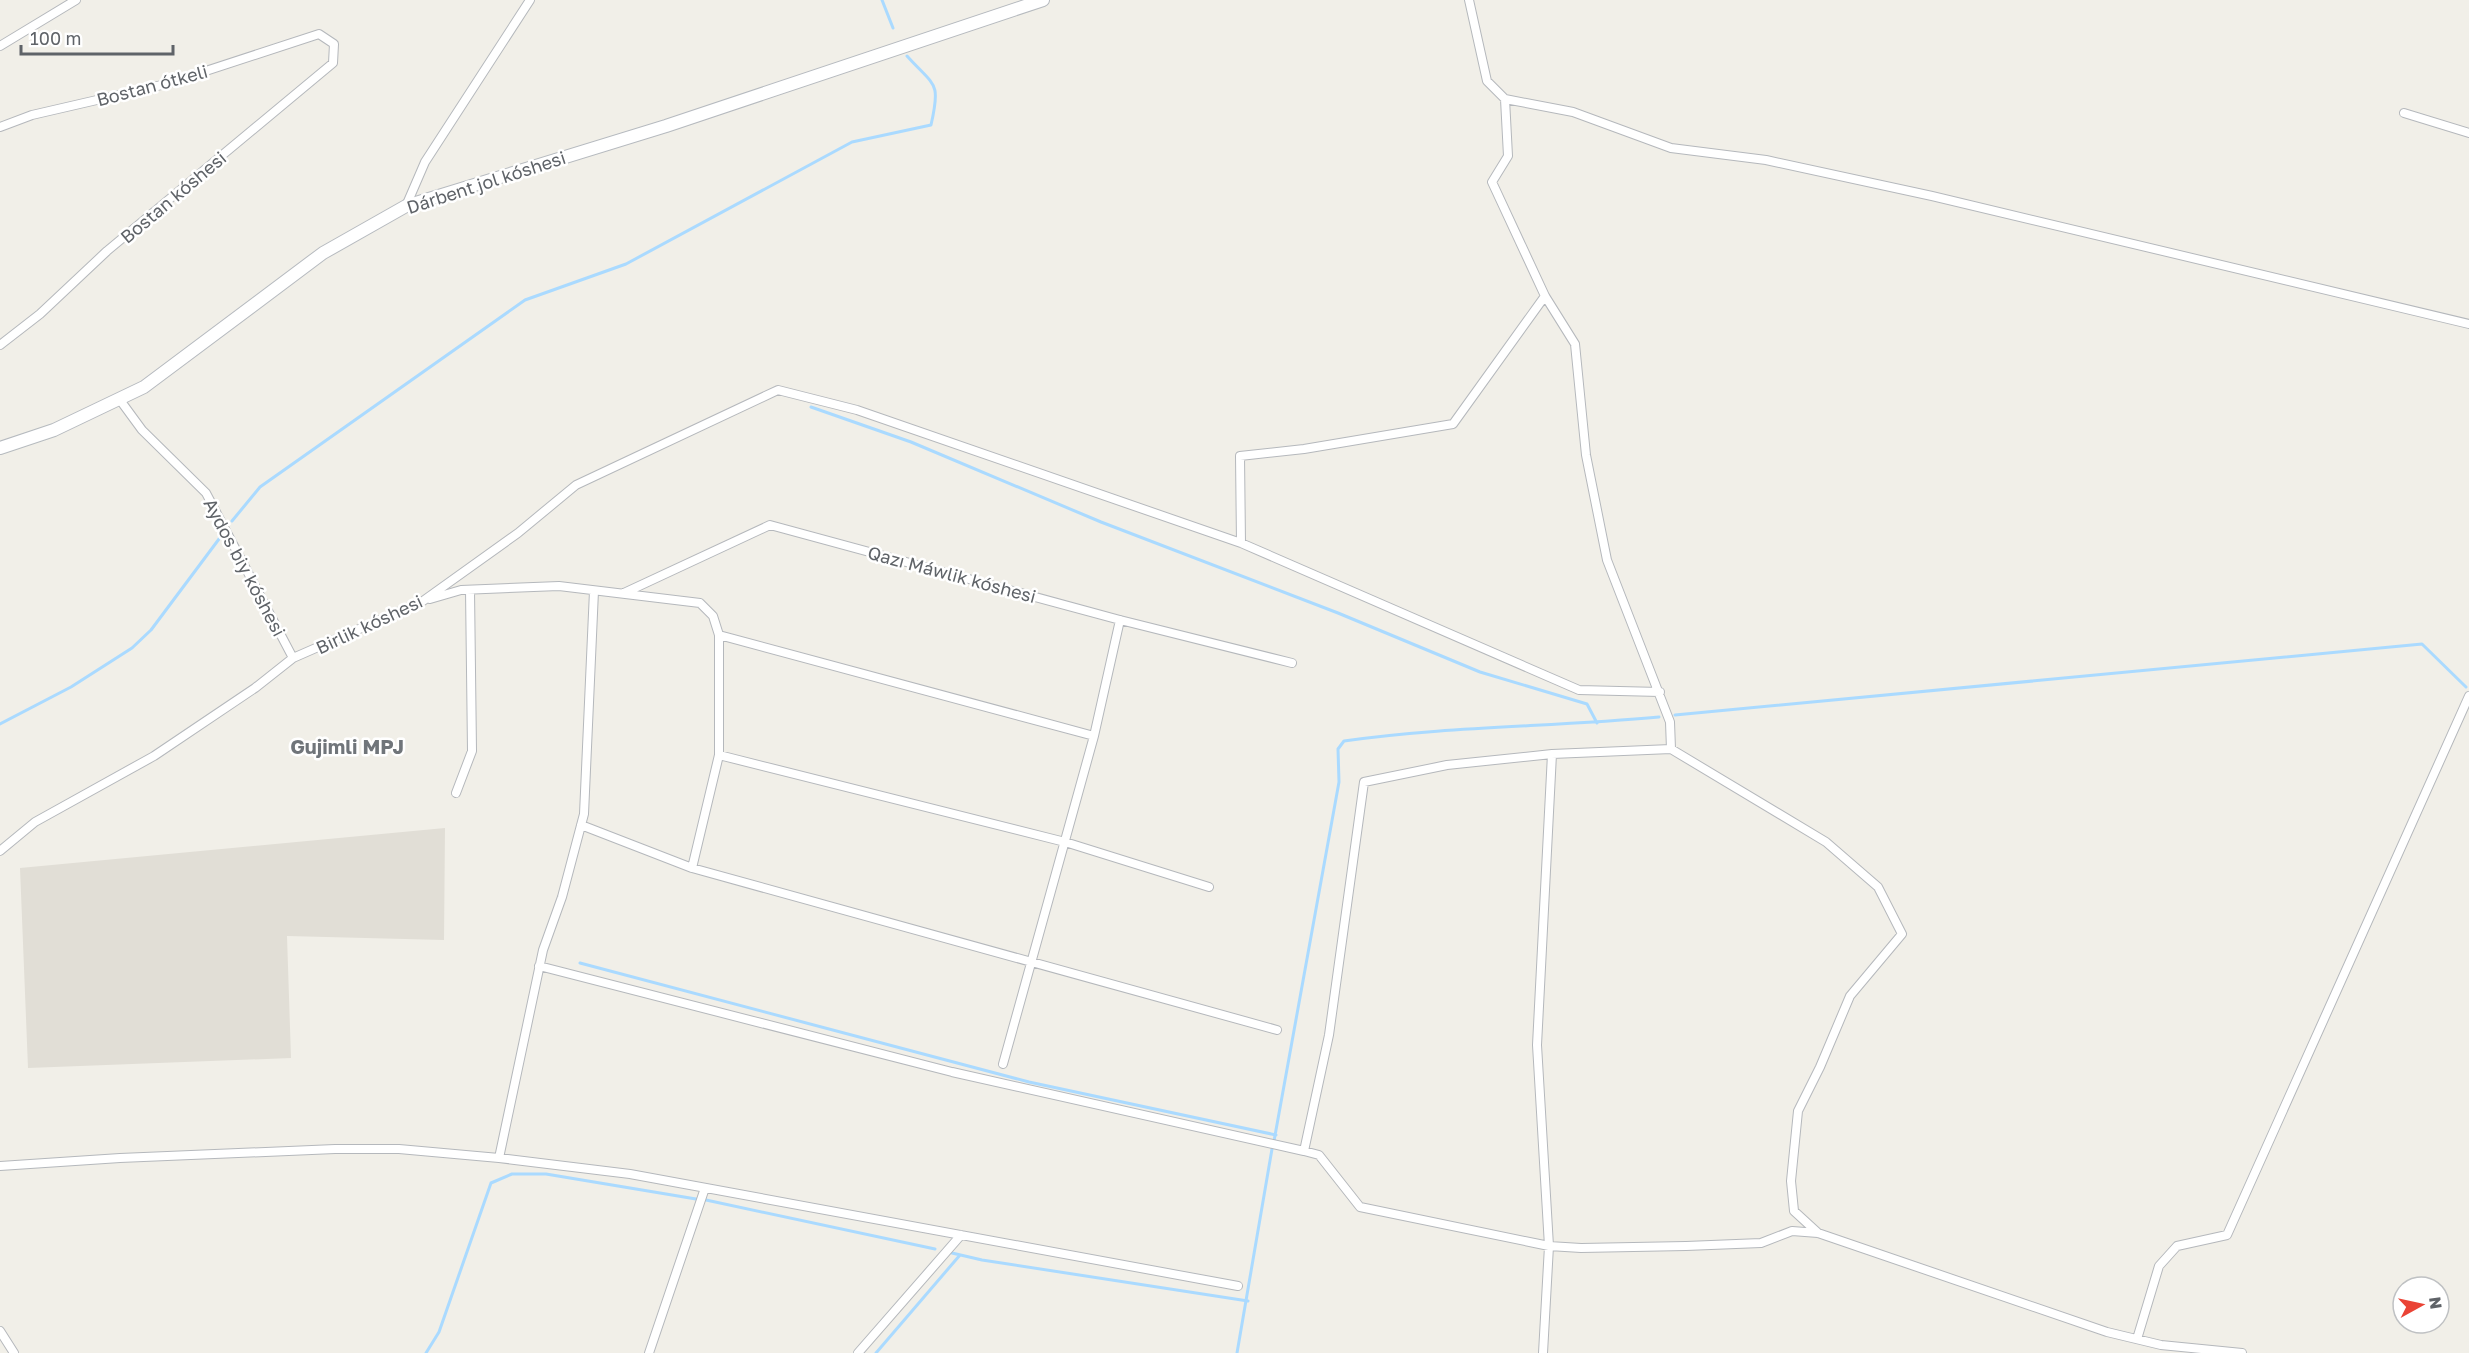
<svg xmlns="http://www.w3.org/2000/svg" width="2469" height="1353" viewBox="0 0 2469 1353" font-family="'Golos Text',sans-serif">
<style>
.education{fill:#e1ded6}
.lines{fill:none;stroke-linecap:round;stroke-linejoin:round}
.stream{stroke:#aadaff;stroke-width:3}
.street-casing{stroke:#b5b8bc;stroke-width:10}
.secondary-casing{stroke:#b6babf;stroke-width:14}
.street{stroke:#fff;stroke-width:8}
.secondary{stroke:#fff;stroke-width:12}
.labels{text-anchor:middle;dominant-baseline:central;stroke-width:5;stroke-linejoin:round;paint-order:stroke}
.street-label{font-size:18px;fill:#5f6368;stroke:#fff}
.neighbourhood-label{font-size:20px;font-weight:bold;fill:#70757a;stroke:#fff}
</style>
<rect width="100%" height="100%" fill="#f1efe8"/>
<path class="education" d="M445,828L444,940L287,936L291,1058L28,1068L20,868Z"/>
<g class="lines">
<path class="stream" d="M882,0L893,28
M811,407L911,442L1101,522L1338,613L1480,672L1587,704L1597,723
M232,521L260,487L525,300L626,264L852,142L931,125C941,81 935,87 907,56
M1675,715L2422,644L2466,687
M0,724L71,687L132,648L151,630L222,535
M580,963L1029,1082L1276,1135
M1274,1141L1339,782L1338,749L1344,741C1448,726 1554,727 1659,717
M706,1200L935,1249
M952,1253L982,1260L1248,1301
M426,1353L439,1332L491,1183L512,1174H546L696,1199
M876,1353L960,1255
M1237,1353L1272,1149"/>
<g class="street-casing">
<path id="street" d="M1469,0L1487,81L1505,99L1573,112L1671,148L1766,160L1932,196L2469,324
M0,46L76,0
M1505,99L1508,156L1492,182L1545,296L1575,344L1586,455L1607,560L1670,722L1671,749
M2404,113L2469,133
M0,127L32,115L166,84L319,34L334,44L333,63L107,251L40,314L0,345
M406,206L425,162L530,0
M120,400L142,430L206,493L293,658
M1241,543L1240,456L1304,449L1453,424L1545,296
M624,593L770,525L1120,620L1292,663
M430,599L461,590L559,586L700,603L713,616L719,635L1094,736
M719,755L1065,842L1209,887
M456,793L472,751L470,590
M581,825L692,868L1277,1030
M0,851L35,822L154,756L255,688L293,658L423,601L518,533L576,485L778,390L857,410L1241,543L1579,690L1660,692
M692,868L719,755V635
M539,966L952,1072L1304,1151L1319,1155L1360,1207L1549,1246L1581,1248L1686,1246L1761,1243L1792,1231L1818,1233L2107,1332L2161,1345L2242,1353
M1003,1064L1094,736L1120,620
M1304,1151L1329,1035L1364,782L1447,765L1552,754L1671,749L1826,842L1878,887L1902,934L1850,996L1820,1067L1798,1111L1791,1181L1794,1211L1818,1233
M499,1158L543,950L562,897L584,814L594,591
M0,1166L120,1158L335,1149H399L499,1158L630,1174L1238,1286
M0,1331L14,1353
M2137,1339L2159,1266L2177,1246L2227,1235L2469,696
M649,1353L705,1188
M858,1353L961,1235
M1543,1353L1549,1246L1537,1045L1552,754"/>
</g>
<g class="secondary-casing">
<path id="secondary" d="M0,448L54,430L144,387L323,253L406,206L666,126L1043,0"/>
</g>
<use href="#street" class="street"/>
<use href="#secondary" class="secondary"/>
</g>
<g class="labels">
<g class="street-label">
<text transform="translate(152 85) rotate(-15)">Bostan ótkeli</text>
<text transform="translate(486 182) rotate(-18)">Dárbent jol kóshesi</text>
<text transform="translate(173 197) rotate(-40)">Bostan kóshesi</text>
<text transform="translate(245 567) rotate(62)">Aydos biy kóshesi</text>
<text transform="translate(952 574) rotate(15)">Qazı Máwlik kóshesi</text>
<text transform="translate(369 624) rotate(-25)">Birlik kóshesi</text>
</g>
<g class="neighbourhood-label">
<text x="347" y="746">Gujimli MPJ</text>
</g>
</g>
<g transform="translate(2421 1305) rotate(82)"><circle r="28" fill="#ffffff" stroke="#bfc1c3" stroke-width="1.5"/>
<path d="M0-4.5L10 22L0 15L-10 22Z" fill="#ea4335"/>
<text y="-9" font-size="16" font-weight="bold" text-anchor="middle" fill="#5f6368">N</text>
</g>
<path d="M21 45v9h152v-9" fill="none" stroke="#5f6368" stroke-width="3"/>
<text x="30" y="45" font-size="18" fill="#5f6368" stroke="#ffffff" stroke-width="4.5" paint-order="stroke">100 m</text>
</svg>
